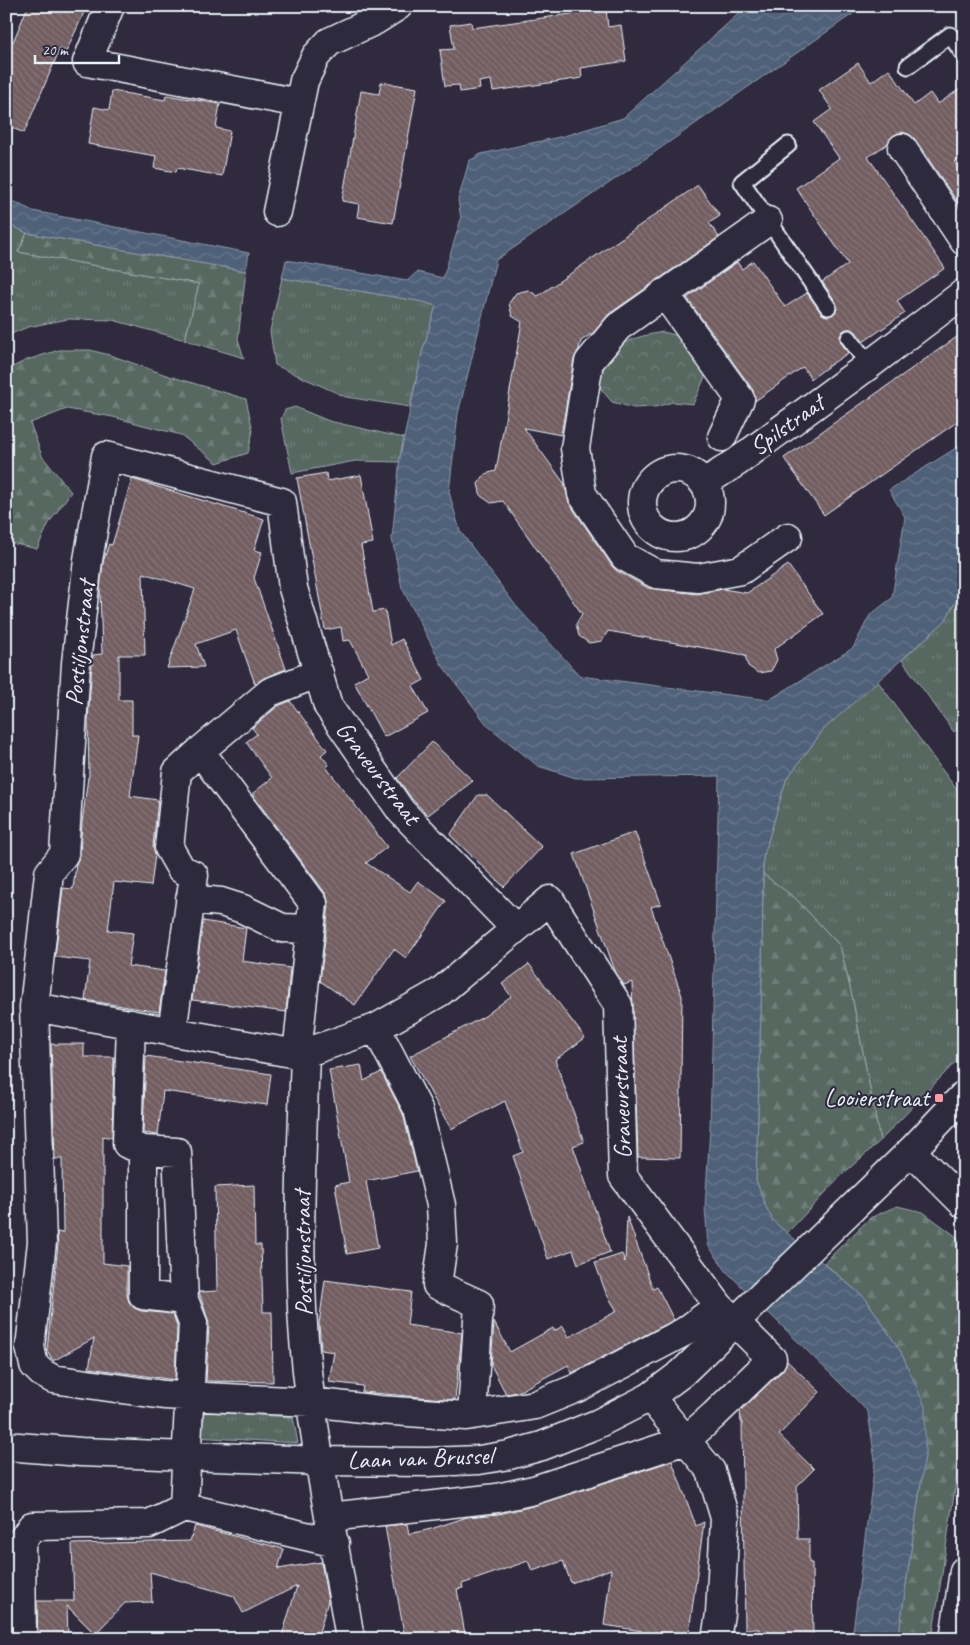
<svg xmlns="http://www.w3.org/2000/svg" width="970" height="1645" viewBox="0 0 970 1645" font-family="Caveat,sans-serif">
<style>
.grass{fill:url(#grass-tufts);stroke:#9facac}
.forest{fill:url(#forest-firs);stroke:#9facac}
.park{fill:url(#park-crowns);stroke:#9facac}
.water{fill:url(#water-waves);stroke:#8c9aac}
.building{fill:url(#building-back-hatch);stroke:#e8f1f8}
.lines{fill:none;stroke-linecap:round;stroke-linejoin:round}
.lane-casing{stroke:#e8f1f8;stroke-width:19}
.street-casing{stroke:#e8f1f8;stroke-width:31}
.secondary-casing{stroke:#e8f1f8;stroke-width:31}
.lane{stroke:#2f2a3d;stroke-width:15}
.street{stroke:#2f2a3d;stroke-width:28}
.secondary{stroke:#2f2a3d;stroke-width:28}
.poi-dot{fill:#ff9aa2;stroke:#2f2a3d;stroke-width:2}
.labels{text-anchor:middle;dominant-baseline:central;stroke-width:4;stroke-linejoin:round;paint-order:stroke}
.street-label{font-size:25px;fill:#e8f1f8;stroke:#2f2a3d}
.poi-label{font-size:25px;fill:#e8f1f8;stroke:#2f2a3d;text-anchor:end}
</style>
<defs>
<pattern id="grass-tufts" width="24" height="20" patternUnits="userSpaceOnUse" patternTransform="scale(1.25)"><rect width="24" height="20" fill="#566861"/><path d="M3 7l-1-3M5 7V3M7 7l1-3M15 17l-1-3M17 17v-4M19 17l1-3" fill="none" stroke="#6e7e78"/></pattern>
<pattern id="forest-firs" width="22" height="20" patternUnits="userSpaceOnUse" patternTransform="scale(1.25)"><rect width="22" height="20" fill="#566861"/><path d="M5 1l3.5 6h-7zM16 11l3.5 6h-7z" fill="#6e7e78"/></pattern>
<pattern id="park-crowns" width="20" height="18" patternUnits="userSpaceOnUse" patternTransform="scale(1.25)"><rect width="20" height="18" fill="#566861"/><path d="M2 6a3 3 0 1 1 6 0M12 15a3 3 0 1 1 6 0" fill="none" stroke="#6e7e78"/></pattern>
<pattern id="water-waves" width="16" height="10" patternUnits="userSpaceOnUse" patternTransform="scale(1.25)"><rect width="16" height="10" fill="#4f6079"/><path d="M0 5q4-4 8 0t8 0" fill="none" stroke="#68778d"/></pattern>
<pattern id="building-back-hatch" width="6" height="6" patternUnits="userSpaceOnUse" patternTransform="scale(1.25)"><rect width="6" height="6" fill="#725d60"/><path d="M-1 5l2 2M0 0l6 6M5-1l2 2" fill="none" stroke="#867578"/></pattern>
</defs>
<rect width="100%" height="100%" fill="#2f2a3d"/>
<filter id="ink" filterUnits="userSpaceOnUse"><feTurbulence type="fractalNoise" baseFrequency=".02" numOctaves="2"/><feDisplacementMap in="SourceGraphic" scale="10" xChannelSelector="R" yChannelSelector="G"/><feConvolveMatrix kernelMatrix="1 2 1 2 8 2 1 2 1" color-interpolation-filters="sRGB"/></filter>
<g filter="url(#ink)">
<path class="grass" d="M6,223L27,233L18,252L199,284L185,340L113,320L68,319L28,327L6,336Z
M282,278L424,302L436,306L422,353L410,407L346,397L275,365L270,331Z
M295,407L329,421L404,438L399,462L355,461L292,473L281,419L285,410Z
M964,586V723L954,732L902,660L945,621Z
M877,680L964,800V1053L880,1141L852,996L840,946L795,898L763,874V858L786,780L824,729Z
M200,1412L293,1417L298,1443L195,1437Z"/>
<path class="forest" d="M27,233L246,271L238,339L244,358L185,340L199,284L18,252Z
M59,350H90L113,356L166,375L246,399L253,431L248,453L217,463L181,435L113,417L67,409L30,423L42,456L71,492L49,523L37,549L7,542L6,370L27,360Z
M763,874L795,898L840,946L852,996L880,1141L843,1174L787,1233L773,1221L765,1205L756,1180L762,973Z
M897,1206L923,1212L957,1237L964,1244V1429L932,1639H898L925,1455L901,1352L866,1299L824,1263L870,1218Z"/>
<path class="park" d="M663,332L679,336L702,362L705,377L693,404L673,402L655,407L634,408L612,402L601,389L598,370C602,364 606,355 612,351C626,339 645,335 663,332Z"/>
<path class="water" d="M747,6H864L655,152L496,260L458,414L449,492L460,531L516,606L580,676L769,700L853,648L870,615L892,598L905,517L889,490L964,443V586L945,621L824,729L786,780L763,858L762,973L756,1180L765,1205L773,1221L866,1299L901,1352L925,1406V1455L898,1639H852L875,1461L868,1412L845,1388L727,1272L708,1245L705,1208L710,1128L719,776L576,778L538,766L488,726L442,665L402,588L392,539L400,457L422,353L436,306L424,302L282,278L286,260L407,281L417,272L443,278L461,219L458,200L469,161L481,154L564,136L623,118Z
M6,198L33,211L249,253L246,271L27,233L6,223Z"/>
<path class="building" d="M28,6H87L66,52L60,49L24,133L6,125V40L13,42Z
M606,9L608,27L621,25L626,61L581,68L582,78L515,88L493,91L491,80L479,82L480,89L460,92L459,85L445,86L440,50L454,49L450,25L471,22L472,28Z
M858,63L871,82L889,69L914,105L930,93L938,104L964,86V155L954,162L964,176V212L915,139L909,134L901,132L894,135L887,144L868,157L945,268L897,301L905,313L866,340L863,342L852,329H847L843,331L840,340L848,353L830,365L811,379L803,367L755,401L753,390L687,298L737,262L742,269L753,261L785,307L807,293L824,315L829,316L836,311L837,307L836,302L822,282L848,264L796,188L839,158L814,122L832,109L819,90Z
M381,82L417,88L393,223L357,217L359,204L342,201L361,91L379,94Z
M112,91L165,100L166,95L220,104L216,128L230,131L222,176L177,168L176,172L154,168L156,156L88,144L94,107L109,110Z
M698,185L720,216L709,223L719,237L609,314L594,332L581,341L579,349L574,359L561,435L524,428L564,483L569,503L612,566L617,571L648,588L697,594L723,589L747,593L788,565L823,614L774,649L777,660L771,671L758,673L748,666L745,655L608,631L602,641L589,643L579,636L576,624L582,614L503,501L491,503L481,496L478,484L485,474L496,471L522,322L512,316L509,303L516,293L528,290L538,296Z
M964,332V417L824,515L784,458Z
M326,473L327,481L361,475L373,543L361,545L373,612L385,610L391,645L402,639L424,680L413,686L428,713L384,737L354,682L368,674L350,640L343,641L341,627L325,630L297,478Z
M132,479L264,519L254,550L262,552L254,578L286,669L264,678L255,684L236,630L196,644L204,667L167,668L195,589L143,573L145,655H119V700H132V735H138L130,796L158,800L153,846L155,855L151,886L114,882L108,930L133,933L128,966L165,971L159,1012L85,1000L90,961L55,957L63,888L73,889L76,864L80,855L82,823L88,777H89L88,720L92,664L93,655L102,654L100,590L103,562L109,544L112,545Z
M290,701L327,750L321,755L329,765L326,767L387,847L366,863L410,892L418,881L446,901L406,958L394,949L355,1005L320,981L329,905L326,894L252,794L272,778L246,742L257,734L252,728L278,706Z
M432,742L473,781L428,815L412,799L397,778Z
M478,795H487L542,847L504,887L450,835Z
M635,832L661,904L651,907L682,996L680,1158L638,1157L632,982L624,985L615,971L574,854Z
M203,921L246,928L242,961L290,968L286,1012L192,1000Z
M529,964L585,1038L555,1060L584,1142L573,1146L610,1252L578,1264L573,1250L548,1259L513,1156L523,1152L505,1101L451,1129L410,1056L485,1016L511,996L502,984Z
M51,1044H84V1057H114L112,1138L103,1136V1263L127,1266V1295L129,1302L134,1308L141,1311L173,1314L177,1326L175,1380L89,1368L94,1338L53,1361L47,1350L58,1244L57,1232L63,1233L62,1159H55Z
M146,1056L271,1074L267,1105L163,1091L158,1135L143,1133Z
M361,1065L364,1081L381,1072L403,1114L417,1171L366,1181L378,1248L347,1254L335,1185L349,1182L329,1070Z
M254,1185L255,1245H261L263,1312H272L273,1382L206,1381L209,1323L199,1292L217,1291L215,1187Z
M627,1217L653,1289L657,1287L674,1320L572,1373L568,1365L518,1392L506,1394L491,1365L494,1322L510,1352L553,1328L554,1331L563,1326L569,1337L617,1311L606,1293L595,1263L622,1254L625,1262Z
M325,1280L411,1292L407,1325L462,1333L455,1400L362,1392L363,1386L329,1382L334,1352L321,1350L319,1324Z
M787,1361L820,1392L779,1435L814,1469L797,1486L798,1539H809V1563H812L813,1639H759V1629H745L742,1422H741L740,1411L783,1370Z
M672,1461L696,1526L704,1522L688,1639H641L642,1631L604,1625L611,1569L571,1583L563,1561L532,1571L528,1561L462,1584L463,1588L457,1589L465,1634L452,1636V1639H405L385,1526L407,1524L409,1534L431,1529L467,1517L499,1514L533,1506Z
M195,1526L284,1549L278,1569L321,1562L328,1601L317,1639H281L297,1586L243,1613L234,1596L150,1572L152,1602L125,1603L95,1634L67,1606L68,1639H38L37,1601H74L72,1544L190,1541Z"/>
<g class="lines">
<g class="lane-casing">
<path id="lane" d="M908,66L950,35L964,55
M788,145L742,182L828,307
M849,338L869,365"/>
</g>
<g class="street-casing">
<path id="street" d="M110,6L87,62L299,103
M902,148L964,241
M277,212L304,81L316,56L329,42L376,20L398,6
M768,221L618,327L589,362L575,448L582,494L625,557L656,574L698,578L741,570L788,537
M664,293L740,399L722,437
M642 503a34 34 0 1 1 68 0a34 34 0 1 1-68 0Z
M704,483L737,462L869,365L964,293
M200,751L270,692L319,673
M190,899L221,902L243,909L282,928L309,929
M515,928L401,811L328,706L293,588L282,502L106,456L88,560L76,663L64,854L49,873L34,1007L42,1242L30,1347L34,1365L42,1373L53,1379L164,1395L311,1402L379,1410L466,1416L535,1405L577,1388L684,1332L719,1306
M34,1007L297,1054L305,1053C302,1152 296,1252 305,1351C314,1448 335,1543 350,1639
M131,1024L127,1144L143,1150L177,1152L184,1300L193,1323L184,1507
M376,1028L418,1109L441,1205L443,1244L437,1285L479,1304L472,1415
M172,1032L194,875L181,869L169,848L177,772L200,751L313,903L297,1054
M305,1053L376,1028L440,992L550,900L618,1005L623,1176L719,1306L772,1359L714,1415L686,1440L534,1490L497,1498L330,1517
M143,1150V1295L184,1300
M911,1151L964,1204
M650,1397L711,1471L725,1518L720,1614L716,1639
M22,1639L21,1542L32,1526L149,1524L184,1507L335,1543
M954,1639L964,1571"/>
</g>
<g class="secondary-casing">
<path id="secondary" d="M6,1446L81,1452L319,1461L427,1462L479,1460L509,1455L542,1446L597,1424L650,1397L682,1373L911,1151L964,1095"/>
</g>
<use href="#lane" class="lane"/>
<use href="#street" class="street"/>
<use href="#secondary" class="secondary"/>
</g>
</g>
<rect class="poi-dot" x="934" y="1093" width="10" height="10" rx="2.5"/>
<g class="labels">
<g class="street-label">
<text transform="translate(787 425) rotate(-36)">Spilstraat</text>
<text transform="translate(80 643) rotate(-84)">Postiljonstraat</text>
<text transform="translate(378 773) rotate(53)">Graveurstraat</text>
<text transform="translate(621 1098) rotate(-92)">Graveurstraat</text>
<text transform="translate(303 1253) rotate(-91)">Postiljonstraat</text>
<text transform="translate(420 1458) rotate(-2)">Laan van Brussel</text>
</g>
<g class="poi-label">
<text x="929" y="1098">Looierstraat</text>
</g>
</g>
<rect width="970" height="1645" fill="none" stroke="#2f2a3d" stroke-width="25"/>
<rect x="12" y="12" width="945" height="1620" fill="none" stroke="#e8f1f8" stroke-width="2" filter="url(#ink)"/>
<path d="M35 55v8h84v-8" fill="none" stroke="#e8f1f8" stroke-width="2.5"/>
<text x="42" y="55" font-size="15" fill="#e8f1f8" stroke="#2f2a3d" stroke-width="4" paint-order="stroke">20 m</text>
</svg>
